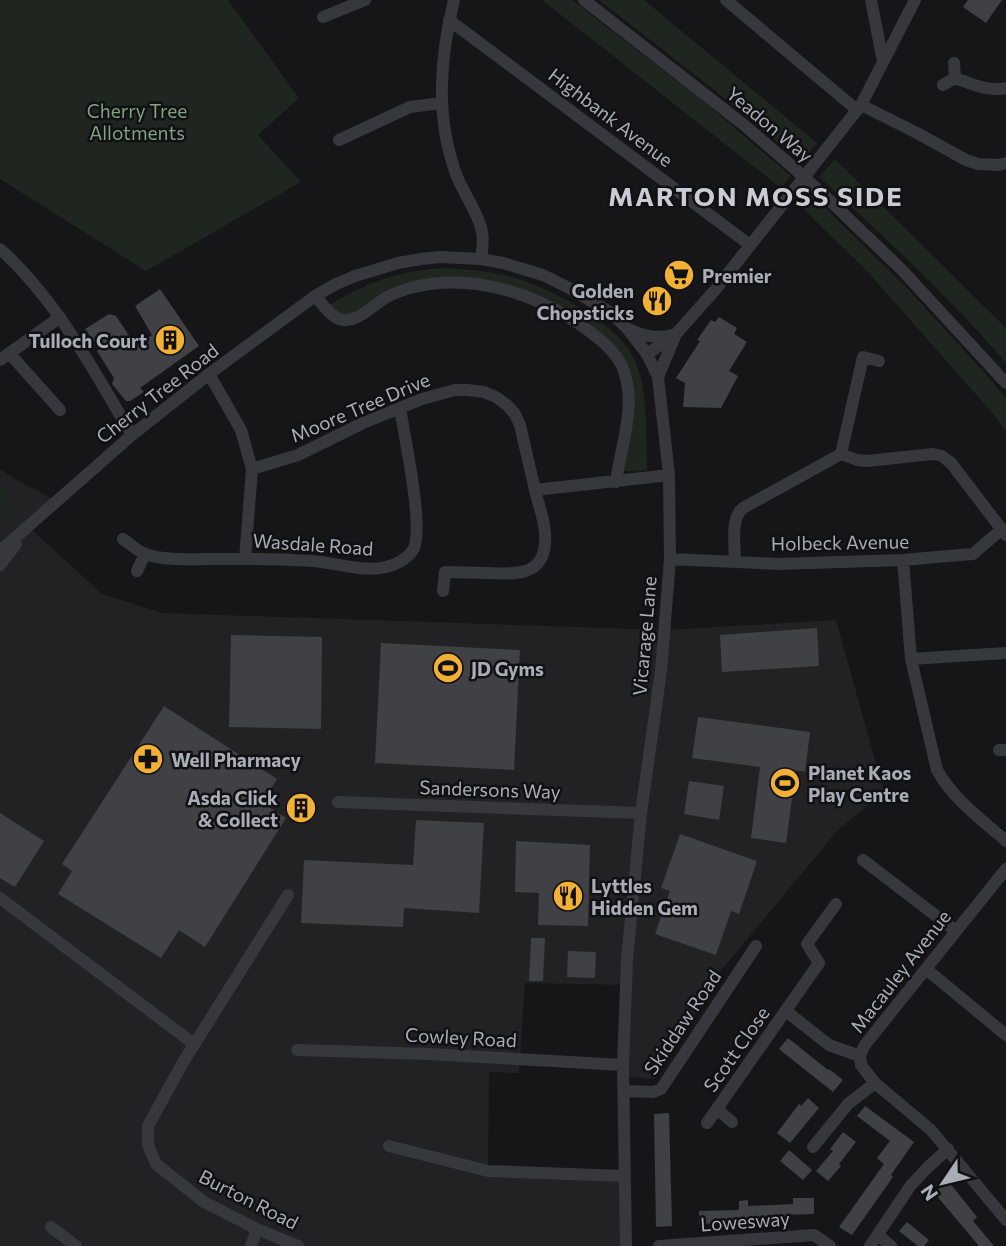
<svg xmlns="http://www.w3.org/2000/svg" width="1006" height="1246" viewBox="0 0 1006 1246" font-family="Commissioner,sans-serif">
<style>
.built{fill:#222225}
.green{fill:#1e261f}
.building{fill:#404145}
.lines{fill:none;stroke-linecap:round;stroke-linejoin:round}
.minor{stroke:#37383d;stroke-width:12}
.minor-bridge{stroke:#37383d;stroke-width:12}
.labels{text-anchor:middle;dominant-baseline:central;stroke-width:5;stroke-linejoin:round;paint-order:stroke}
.park-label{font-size:19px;fill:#7fa381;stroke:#111113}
.street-label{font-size:19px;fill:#a8adb8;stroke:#111113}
.poi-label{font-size:19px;font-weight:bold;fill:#a8adb8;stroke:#111113;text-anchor:start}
.district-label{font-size:26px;font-weight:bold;letter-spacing:2px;fill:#c9ccd4;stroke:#111113}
</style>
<rect width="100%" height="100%" fill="#161618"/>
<path class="built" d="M0,469L15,479L57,501L29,527L102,594L163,613L664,630L836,620L884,792L838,830L719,973L655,1079L623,1077L625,985L525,983L519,1073L489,1072L488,1171L624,1176L626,1246H0Z"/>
<path class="green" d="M0,0H228L299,98L258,135L301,182L146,271L0,179Z
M542,0H572L702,100L791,176L781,188Z
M599,0H644L817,143L801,162L717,92Z
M835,159L1006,328V363C949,296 884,237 819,177Z
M807,190L908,289L991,380L1006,399V432L996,417L867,271L796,202Z
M446,268C466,269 486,271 505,275C543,284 617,322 634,358C649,392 646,433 647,470L617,472L628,413L621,366L588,330L491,286L413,287L351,319L325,307C369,282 395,271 446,268Z
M0,485L21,507L0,525Z"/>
<path class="building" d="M968,0H1002L986,23L963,7Z
M160,289L199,346L140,388L144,392L130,401H126L112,384L114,378L97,351L99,349L85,329L109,314L116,316L136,346L152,335L135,306Z
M719,317L737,328L734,334L747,342L729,371L738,376L721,408L683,407L685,383L676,378L700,341L697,340L711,320L715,322Z
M817,628L819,666L722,672L720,635Z
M231,635L322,637L321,729L229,727Z
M381,643L520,650L514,770L375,763Z
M164,706L277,779L262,803L286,818L205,947L179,930L161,958L58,894L72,871L62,864Z
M698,717L810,732L805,772L796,770L786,843L751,838L760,767L692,758Z
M689,781L724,786L719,820L684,814Z
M300,798L310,804L302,817L292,811Z
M0,813L44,841L15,887L0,878Z
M416,820L484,823L479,913L404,908L403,927L301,923L304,860L413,865Z
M680,834L757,861L739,914L731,911L716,955L655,934L670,891L661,888Z
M516,841L590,845L588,926L538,925L539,893L515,892Z
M531,938H545L543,981H529Z
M568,951L596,952L595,978L567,977Z
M788,1038L828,1070L829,1069L843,1080L833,1092L779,1049Z
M808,1098L819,1108L790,1143L777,1133L799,1104L801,1106Z
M865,1106L914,1142L891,1175L893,1177L852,1235L839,1227L884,1164L877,1158L890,1141L857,1116Z
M669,1113L672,1226L656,1227L654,1114Z
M843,1132L856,1142L839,1164L841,1166L828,1181L816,1171L833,1151L830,1149Z
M789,1150L812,1170L803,1180L780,1161Z
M945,1177L977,1217L973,1221L994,1246H979L931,1189Z
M793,1198H814V1214L785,1215V1218L735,1221V1223L699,1224V1211L739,1210V1201L748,1200V1206L793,1204Z
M907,1222L929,1240L924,1246H918L899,1231Z"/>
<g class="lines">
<path class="minor" d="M454,0C440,58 435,116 456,174C462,191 480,216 482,232C484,241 482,251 481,259
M584,0L744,125L787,162
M726,0L857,110
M871,0L883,61
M323,17L365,0
M449,20L750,245
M954,63L955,78
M955,78C972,84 988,92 1006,88
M943,85L955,78
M861,105L917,133L966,160L978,164L999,165L1006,163
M339,140L410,107L441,103
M825,196L902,270L1006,383
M0,249C57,300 93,370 132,435
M315,296C322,303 332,319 343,320C359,322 375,303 389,296C397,292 406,289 414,287C473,273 532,293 581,325C596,336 614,349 622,366C638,403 621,444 616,482
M629,329C643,336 657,339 672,335
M9,353L60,410
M647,354L676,334L715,290L861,105L915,0
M0,360L60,317
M209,374L241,430L252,469L245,559
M658,377L676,334
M841,454L863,357L879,361
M252,469L298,455L363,423L422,399L455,390H467L484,392L496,397L507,405L515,414L520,425L535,490L669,475
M123,539C130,544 138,551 145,554C165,561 189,559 209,559C247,559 285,558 322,562C342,565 366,572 386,567C396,565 407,559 413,550C425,530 404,435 400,408
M0,551L132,435L209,374L315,296L336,284L355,276L398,263L421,259L440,257L481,259L503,263L543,275L571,289L611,313L626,327L647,354L658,377L669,475L670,559L661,671L641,813L627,960L623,1065L626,1246
M670,559L778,564L903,560L960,555L973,554L1002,529
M903,560L911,659L937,770C953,799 981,819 1006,841
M735,561C735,545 730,519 743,508L841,454L857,460L867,461L933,454L942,456L951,463L1006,535
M0,565L16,544
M137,571L145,554
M443,591L445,572C460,572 475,573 489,573C513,574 542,577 545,544C547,527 539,507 535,490
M911,659L1006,653
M999,750H1006
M338,802L641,813
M863,860L956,931
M1006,869L864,1046L860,1056L861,1065L875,1083L931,1130L1006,1220
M288,895L182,1064L148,1126V1145L156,1164L204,1202L257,1229L298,1246
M0,898L194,1044
M926,969L1006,1035
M786,1011L829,1045L860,1056
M297,1050L429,1054L623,1065
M624,1091L653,1092L661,1089L756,946
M717,1109L732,1122
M707,1123L819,963L807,944L836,904
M389,1146L488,1171L624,1176
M813,1147L848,1104L875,1083
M51,1227L76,1246
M878,1235L891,1246
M251,1246L257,1229
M659,1246L814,1235L830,1246
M870,1246L911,1185L928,1167L948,1149"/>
<path class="minor-bridge" d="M787,162L825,196"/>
</g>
<defs>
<g id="supermarket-disc" transform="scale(1.575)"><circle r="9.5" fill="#f2b134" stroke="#111113"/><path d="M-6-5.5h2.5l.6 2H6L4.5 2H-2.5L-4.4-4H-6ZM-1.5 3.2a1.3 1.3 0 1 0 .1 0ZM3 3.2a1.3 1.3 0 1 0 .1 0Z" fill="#111"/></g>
<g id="restaurant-disc" transform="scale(1.575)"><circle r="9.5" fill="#f2b134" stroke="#111113"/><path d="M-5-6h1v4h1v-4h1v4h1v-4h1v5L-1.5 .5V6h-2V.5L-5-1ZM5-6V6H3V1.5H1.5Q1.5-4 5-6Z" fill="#111"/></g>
<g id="building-disc" transform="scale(1.575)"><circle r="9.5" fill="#f2b134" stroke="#111113"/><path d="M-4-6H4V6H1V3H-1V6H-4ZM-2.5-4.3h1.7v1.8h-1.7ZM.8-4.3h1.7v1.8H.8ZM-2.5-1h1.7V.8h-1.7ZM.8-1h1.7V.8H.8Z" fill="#111"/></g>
<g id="stadium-disc" transform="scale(1.575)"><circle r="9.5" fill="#f2b134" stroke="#111113"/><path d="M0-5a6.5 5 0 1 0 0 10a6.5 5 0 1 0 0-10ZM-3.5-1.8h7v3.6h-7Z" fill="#111"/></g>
<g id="pharmacy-disc" transform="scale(1.575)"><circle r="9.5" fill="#f2b134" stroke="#111113"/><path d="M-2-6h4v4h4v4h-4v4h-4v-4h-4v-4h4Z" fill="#111"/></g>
</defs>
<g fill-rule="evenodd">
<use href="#supermarket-disc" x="679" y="275"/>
<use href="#restaurant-disc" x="657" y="301"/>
<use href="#building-disc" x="170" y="340"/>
<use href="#stadium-disc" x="448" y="668"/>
<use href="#pharmacy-disc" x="148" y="759"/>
<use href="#stadium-disc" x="785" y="783"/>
<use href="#building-disc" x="301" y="808"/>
<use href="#restaurant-disc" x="568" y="896"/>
</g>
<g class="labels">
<g class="park-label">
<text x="137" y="110">Cherry Tree<tspan x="137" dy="22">Allotments</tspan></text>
</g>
<g class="street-label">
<text transform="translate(611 117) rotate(37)">Highbank Avenue</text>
<text transform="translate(770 124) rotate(40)">Yeadon Way</text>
<text transform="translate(157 393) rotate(-38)">Cherry Tree Road</text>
<text transform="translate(360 407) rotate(-23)">Moore Tree Drive</text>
<text transform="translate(840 542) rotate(-1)">Holbeck Avenue</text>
<text transform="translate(313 544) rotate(4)">Wasdale Road</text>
<text transform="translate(644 636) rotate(-85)">Vicarage Lane</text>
<text transform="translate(490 789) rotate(2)">Sandersons Way</text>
<text transform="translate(900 971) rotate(-52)">Macauley Avenue</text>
<text transform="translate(682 1022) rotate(-56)">Skiddaw Road</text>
<text transform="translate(461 1037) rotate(3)">Cowley Road</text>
<text transform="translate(736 1049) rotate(-55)">Scott Close</text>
<text transform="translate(249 1199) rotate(27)">Burton Road</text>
<text transform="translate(745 1221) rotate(-4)">Lowesway</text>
</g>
<g class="poi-label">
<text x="702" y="275">Premier</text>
<text x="634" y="290" text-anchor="end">Golden<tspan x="634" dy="22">Chopsticks</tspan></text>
<text x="147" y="340" text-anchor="end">Tulloch Court</text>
<text x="471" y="668">JD Gyms</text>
<text x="171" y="759">Well Pharmacy</text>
<text x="808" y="772">Planet Kaos<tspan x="808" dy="22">Play Centre</tspan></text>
<text x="278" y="797" text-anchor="end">Asda Click<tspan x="278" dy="22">&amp; Collect</tspan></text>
<text x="591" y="885">Lyttles<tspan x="591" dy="22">Hidden Gem</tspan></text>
</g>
<g class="district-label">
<text x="756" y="195">MARTON MOSS SIDE</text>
</g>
</g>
<g transform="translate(943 1183) rotate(235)" stroke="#111113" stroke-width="5" paint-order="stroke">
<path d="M0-5L12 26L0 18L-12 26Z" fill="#a8adb8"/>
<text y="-10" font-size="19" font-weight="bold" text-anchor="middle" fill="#a8adb8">N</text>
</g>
</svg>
